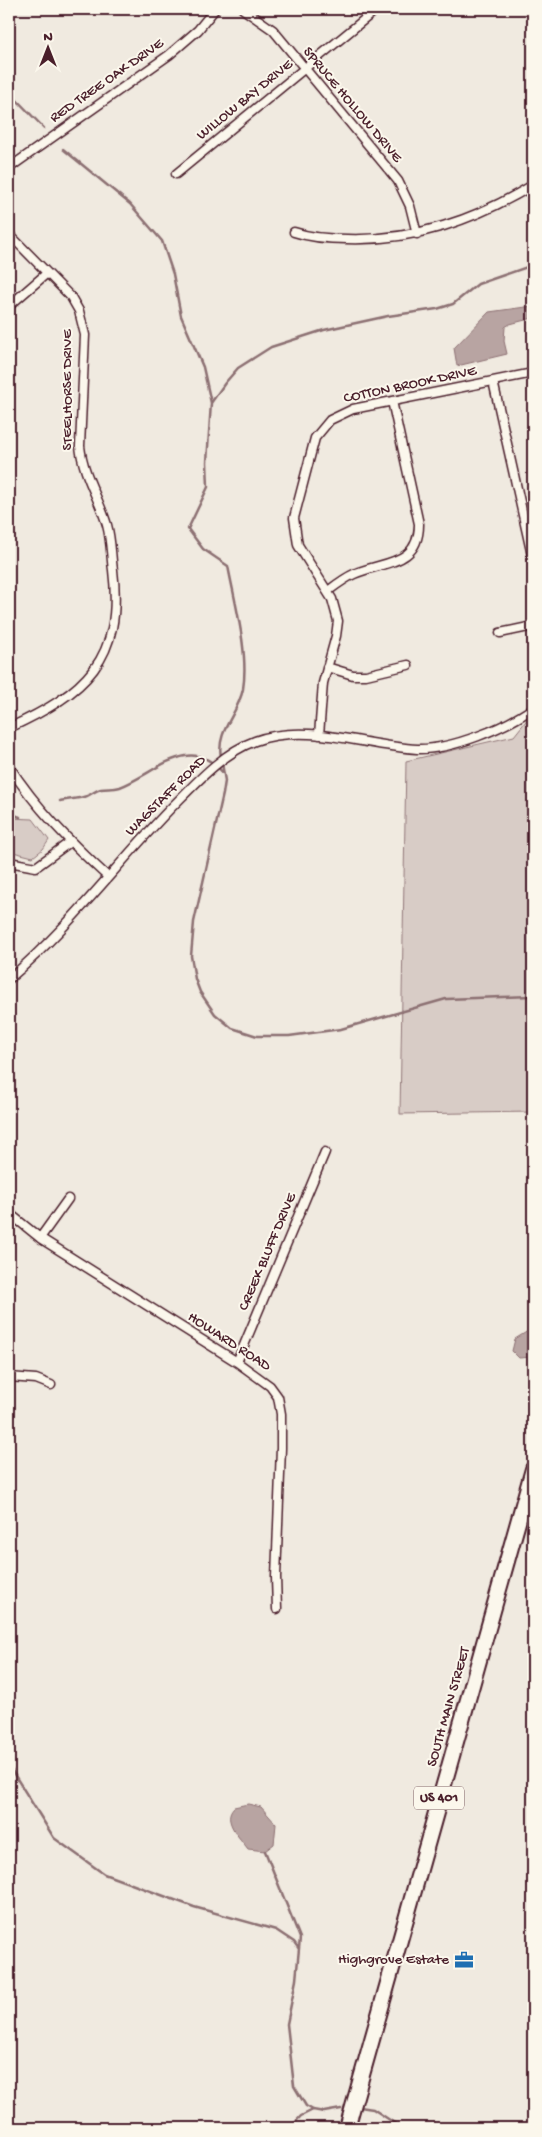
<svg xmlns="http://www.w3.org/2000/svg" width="542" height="2137" viewBox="0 0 542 2137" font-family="'Gochi Hand',sans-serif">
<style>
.green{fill:#d8ccc6;stroke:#917678}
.water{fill:#b8a4a2;stroke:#8c6f72}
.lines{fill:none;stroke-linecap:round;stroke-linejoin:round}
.stream{stroke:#8c6f72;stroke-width:2.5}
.street-casing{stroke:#4a1f2b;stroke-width:11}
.highway-casing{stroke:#4a1f2b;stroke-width:18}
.street{stroke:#fbf7ec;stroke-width:8}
.highway{stroke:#fbf7ec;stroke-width:14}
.labels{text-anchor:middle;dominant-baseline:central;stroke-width:4;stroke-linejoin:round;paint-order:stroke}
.shield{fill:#fbf7ec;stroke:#7f6065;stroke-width:1}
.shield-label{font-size:14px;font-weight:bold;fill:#4a1f2b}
.street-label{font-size:15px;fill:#4a1f2b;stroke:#fbf7ec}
.poi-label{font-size:15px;fill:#4a1f2b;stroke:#fbf7ec;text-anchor:end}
</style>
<rect width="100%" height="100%" fill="#f0eae0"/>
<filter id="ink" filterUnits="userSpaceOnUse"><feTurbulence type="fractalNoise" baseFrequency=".02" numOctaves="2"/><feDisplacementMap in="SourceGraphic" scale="10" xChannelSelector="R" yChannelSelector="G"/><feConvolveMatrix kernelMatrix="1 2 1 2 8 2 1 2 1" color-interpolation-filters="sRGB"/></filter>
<g filter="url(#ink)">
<path class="green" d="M533,712V1112L400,1114L406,761L514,736Z
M9,818L33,819L49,840L43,849L33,857L9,851Z"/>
<path class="water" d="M533,306V318L510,324L505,327L504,341L507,354L457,366L454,348L489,312Z
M533,1328V1357L519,1358L512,1351L515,1339Z
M248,1804L261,1807L276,1824L274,1844L265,1851L248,1849C240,1838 221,1820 234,1807Z"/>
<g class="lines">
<path class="stream" d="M9,92L44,128
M63,149L130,204L162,241L173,274L181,316L203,367L211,403L207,462L208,487L188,529L203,549L228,566C235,603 249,653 243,689C238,715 216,730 221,757
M211,403L225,383L238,368L271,347L324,330L388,316L437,309L453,304L478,284L533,265
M222,763L225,781L223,794L194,922L191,956L195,979L200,992L215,1014L232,1028L257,1036H289L341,1029L446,999L533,996
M60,801C69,799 79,799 87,796C92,794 96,790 101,789C107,788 114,789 120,787C155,774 190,732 223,773
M9,813L20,817
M9,1766L54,1838L104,1874L194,1907L276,1930L294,1942L299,1949
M265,1851L300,1938L296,1980L287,2024L294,2086L306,2106L313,2110L324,2112L341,2109
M360,2107L373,2109L402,2128
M290,2128L301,2116L313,2110"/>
<g class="street-casing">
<path id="street" d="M243,9L273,30L398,181L410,206L417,234
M9,168L169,55L198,30L215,9
M176,174L377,9
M294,232C312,238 328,239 347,239C415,241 475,220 533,185
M9,234L71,297L79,311L85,335L80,446C83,475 99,498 107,525C111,539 111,556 113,570C124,660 85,693 9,728
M9,306L46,274
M493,381L533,560
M328,591C336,585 345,578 354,574C383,561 419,566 419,524L392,401
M500,633L533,626
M327,667L353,675H366L408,665
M319,735L323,683L336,636L338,621L332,599L298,545L294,518L315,438L330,420L353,409L533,373
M9,766C36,808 71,843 108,877
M9,862L36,867L70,842
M9,979C68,929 116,865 170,809C195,784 222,753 255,741C307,722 364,746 417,749C451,750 505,728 533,708
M9,1213L40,1238L237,1362L270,1386L278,1397L281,1414V1448L276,1577L277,1609
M40,1238L68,1199
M237,1362L325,1152
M9,1377L36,1379L51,1385"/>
</g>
<g class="highway-casing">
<path id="highway" d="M347,2128L533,1469"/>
</g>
<use href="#street" class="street"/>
<use href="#highway" class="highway"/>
</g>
</g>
<defs>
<g id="office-bare" transform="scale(1.5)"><path d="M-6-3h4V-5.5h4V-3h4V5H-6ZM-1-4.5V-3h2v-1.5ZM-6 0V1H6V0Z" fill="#1f6fb2" stroke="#fbf7ec" stroke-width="2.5" paint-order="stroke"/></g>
</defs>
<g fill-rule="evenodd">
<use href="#office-bare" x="464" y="1960"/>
</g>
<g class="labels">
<rect class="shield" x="414" y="1786.5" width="50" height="23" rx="4"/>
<g class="shield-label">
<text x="439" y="1798">US 401</text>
</g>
<g class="street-label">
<text transform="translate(107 81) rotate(-35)">RED TREE OAK DRIVE</text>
<text transform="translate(245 100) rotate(-39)">WILLOW BAY DRIVE</text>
<text transform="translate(352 105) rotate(50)">SPRUCE HOLLOW DRIVE</text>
<text transform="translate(410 385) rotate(-12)">COTTON BROOK DRIVE</text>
<text transform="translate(68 390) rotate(-90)">STEELHORSE DRIVE</text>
<text transform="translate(166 796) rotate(-45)">WAGSTAFF ROAD</text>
<text transform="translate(268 1252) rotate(-67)">CREEK BLUFF DRIVE</text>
<text transform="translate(229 1342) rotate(33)">HOWARD ROAD</text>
<text transform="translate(449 1707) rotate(-74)">SOUTH MAIN STREET</text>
</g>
<g class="poi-label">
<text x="449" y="1960">Highgrove Estate</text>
</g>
</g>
<rect width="542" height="2137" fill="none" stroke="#fbf7ec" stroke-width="30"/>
<rect x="15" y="15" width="512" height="2107" fill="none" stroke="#4a1f2b" stroke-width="2" filter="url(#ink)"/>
<g transform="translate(48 48)" stroke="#fbf7ec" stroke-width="4" paint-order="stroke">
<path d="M0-4L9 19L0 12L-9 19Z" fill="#4a1f2b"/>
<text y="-8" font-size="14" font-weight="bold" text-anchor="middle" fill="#4a1f2b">N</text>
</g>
</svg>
